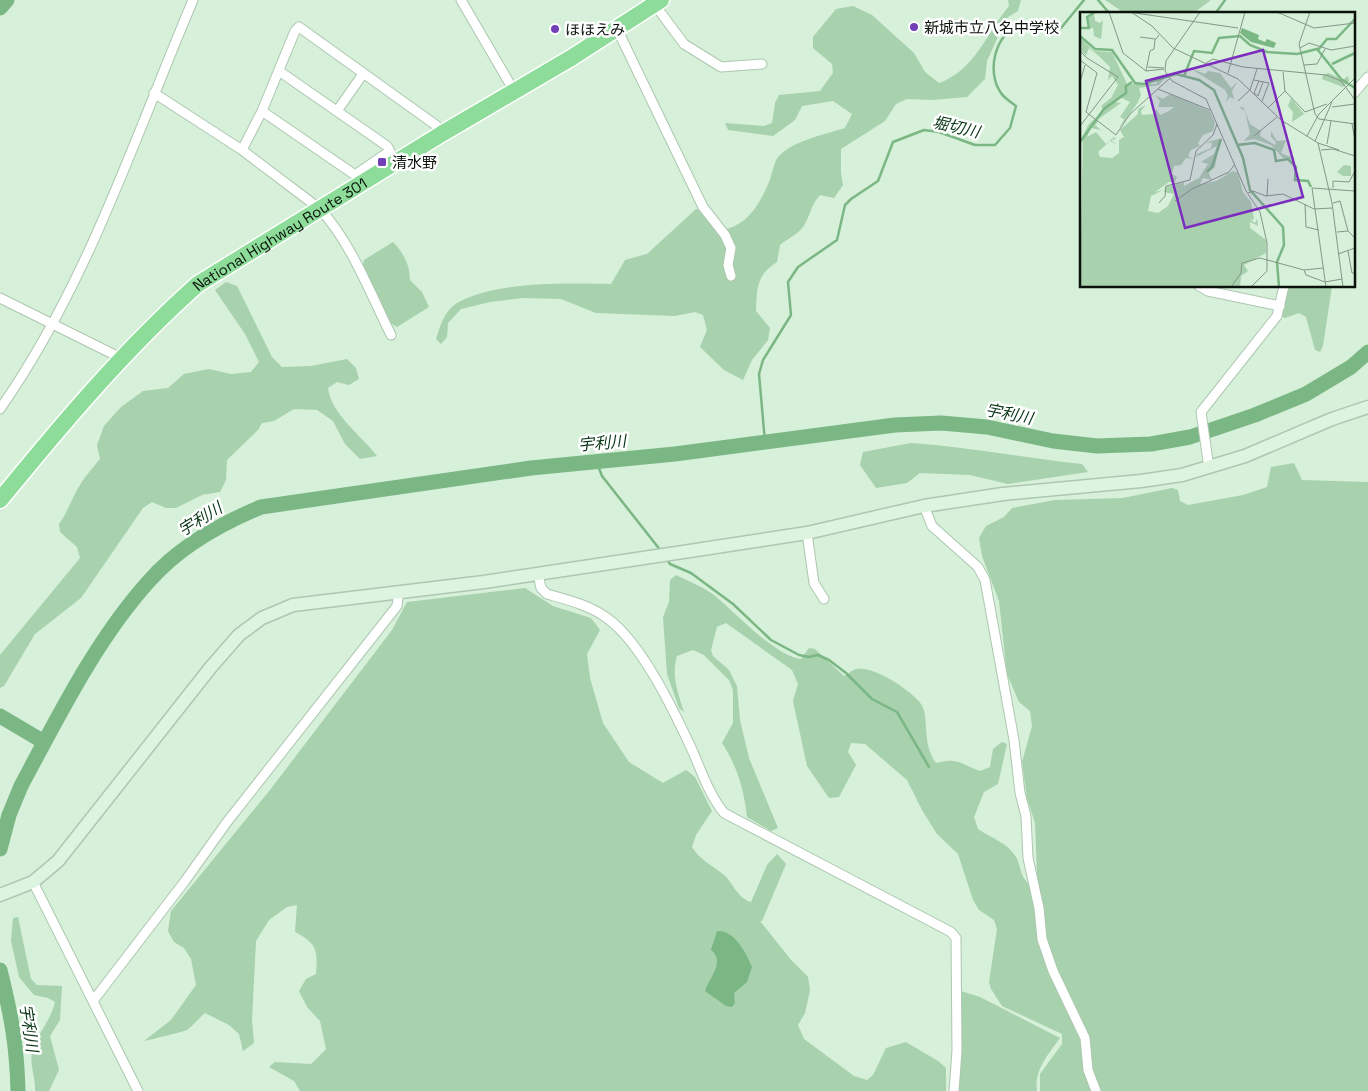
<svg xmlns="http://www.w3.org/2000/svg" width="1368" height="1091" viewBox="0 0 1368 1091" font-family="'Space Grotesk','Noto Sans JP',sans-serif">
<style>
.green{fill:#a8d1ad}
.water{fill:#7bb784}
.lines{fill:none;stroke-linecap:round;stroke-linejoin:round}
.stream{stroke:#7bb784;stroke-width:2.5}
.river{stroke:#7bb784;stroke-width:15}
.street-casing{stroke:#adc7b0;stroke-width:11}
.secondary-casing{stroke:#adc7b0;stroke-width:15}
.highway-casing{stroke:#fff;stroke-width:19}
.street{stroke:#fff;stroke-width:9}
.secondary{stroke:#ddf4e0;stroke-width:12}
.highway{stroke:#8edc99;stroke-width:16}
.poi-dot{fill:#7140b8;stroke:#fff;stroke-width:2}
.labels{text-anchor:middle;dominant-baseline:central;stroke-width:5;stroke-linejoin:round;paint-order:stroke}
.poi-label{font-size:15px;fill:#0a120b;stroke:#fff;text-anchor:start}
.street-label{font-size:15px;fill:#0a120b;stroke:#fff}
.water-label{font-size:16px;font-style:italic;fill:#093615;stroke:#fff}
.inset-river{fill:none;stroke:#7bb784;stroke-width:2.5}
.inset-road{fill:none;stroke:#849787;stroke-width:1}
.view{fill:#7b2cbf;fill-opacity:0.15;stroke:#7b2cbf;stroke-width:2.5}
.inset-edge{fill:none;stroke:#0a120b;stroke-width:2.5}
</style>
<rect width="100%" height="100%" fill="#d6f0d9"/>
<path class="green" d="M1008,0H1021L1018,11L1008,17L1001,30L987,61L985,79L967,97L932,100L907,99L896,104L885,121L841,149V173L843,185L834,198L820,195C810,206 811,215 803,227C798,234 787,239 780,245L777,262C756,275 757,289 756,311L770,328L768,340L752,360L743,380L724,370L700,347L707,330L703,315L695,312L675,316L596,313L561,299L523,298L490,302L461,309L448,323L447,337L441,344L436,339C440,326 445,310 457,303C495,281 568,283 611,284L625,260L647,254L696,209L711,213L727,229C750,222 760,203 769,182C772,175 773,167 776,160C787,142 826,134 845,128L852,114L833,101L802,106L795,120L773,136L728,130L725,123L764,126L772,123L775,103L779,95L820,91L833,73L832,64L813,48V37L836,9L853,6L872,15L914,53L925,72L939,83C974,71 987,33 1009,6Z
M1105,0H1211L1192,14H1126Z
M393,242C403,252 410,265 410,280L422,292L429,307L397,327L389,322L363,264L364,260Z
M226,282L237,286L272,357L282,367L311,366L347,359L356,368L359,379L349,385L337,382L328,388C331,414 361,435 377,456L360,459L345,444L333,421L317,410L294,409L274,421L262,423L258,430L227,460L226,480L220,492L202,495L176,508H166L152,502L143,508L81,598L35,634L4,686L0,688V655L80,558L77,547L60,532L59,524C68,512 71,499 80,485C85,476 93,468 100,459L97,445L104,426L121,407L143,391L168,388L184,374L209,369L231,374L251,372L259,362L245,334L215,290Z
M1289,286H1332L1323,346L1320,352L1315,350L1306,317L1299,313L1285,318L1281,316Z
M911,443C969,447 1025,458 1082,464L1088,472L1008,484L970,475L920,473L907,483L876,488L860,465L863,452Z
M1294,463L1302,480L1368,482V1091H1040V1074L1062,1044V1034L1002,1006L991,989L989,982L997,929L994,920L979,910L973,900L958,854L937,834L922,810L907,780L865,744L851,743L848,752L856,765L839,797L829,798L807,766L793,701L798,684L792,670L726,623L717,627L711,650L713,656L729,670L737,686L740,720L749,758L778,828L771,831L747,817C744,789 737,766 722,743L733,723V690L729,680L704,655L693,650L677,656C671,676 678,693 684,712L679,708L667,674L663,617L669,602L670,580L676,575C688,581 703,587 714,595C735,612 776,657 801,659L809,648L815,649L844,676C848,674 853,669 858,669C874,666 912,691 921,704C930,717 921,743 936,763C959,757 960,764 980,771L990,767L993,749L1002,742L1007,744L998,784L984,792L974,817L978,829C991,838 1008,843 1016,857C1021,866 1020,876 1028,883L1037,873L1035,823L1027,798L1022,762L1032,726L1030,711L1019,702L1007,674L999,601L982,556L979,538L986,526L1004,517L1012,508L1055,500L1123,498L1172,488L1178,490L1180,501L1188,505L1243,495L1267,487L1271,467Z
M525,588L553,606L591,618L600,630L587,654L590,678L603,723L629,762L663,783L686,770L695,777L712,811L696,835L692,847C700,860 712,865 724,875C734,884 737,898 751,902L767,865L777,854L786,864L762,921H760L792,961L808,977L810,990L805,1013L798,1025L804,1039L854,1076L867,1080L873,1075L886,1048L906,1042L938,1061L946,1068V1091H300L294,1081L269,1067L275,1062L311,1064L326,1049L320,1021L307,1007L299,991L306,979L316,974C318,951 317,943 295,932L297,905L287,907L269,920L256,941L252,1020L254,1043L243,1051L239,1034L229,1025L205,1013C199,1018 193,1026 187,1030C182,1032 149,1040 144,1041L171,1020L196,985L191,959L184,948L174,942L168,931L171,911L270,790L392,630L407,602Z
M18,917L31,979L37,985L62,986L60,1020L50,1036L59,1070L49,1091H35C36,1077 28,1061 33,1048C39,1032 51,1020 55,1002L48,998L34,995L19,977L11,941L13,918Z
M961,991L980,997L1060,1038C1048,1055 1034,1070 1037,1091H957Z"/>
<path class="water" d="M717,931C735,930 746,953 752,967L747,982L734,993L735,1003L732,1007L726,1006L705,991C709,978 726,962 711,950Z"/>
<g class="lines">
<path class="stream" d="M1098,0L1110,14
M1215,14L1225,0
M765,442L759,374L763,360L791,315L788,282L798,267L837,240L845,205L851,199L878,181L893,142L924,130L939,132L975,145H995L1010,128L1016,106C1011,102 1004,98 1001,93C986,72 995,35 1018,25C1032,20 1047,27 1061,28L1084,0
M597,463L602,476L661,551
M666,558L670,564L691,573L733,604L771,640L799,655L809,657L818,655L829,660L846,673L872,699L897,712L929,767"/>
<path class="river" d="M0,8L7,0
M0,716L44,742
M0,849L9,815L21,786C58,717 97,638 150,580C179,547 220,524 261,507L531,468L675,454L895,425L941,423L987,427L1053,441L1097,446L1151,444L1190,437L1255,415L1306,394L1351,367L1368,352
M0,970C11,1014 17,1046 18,1091"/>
<g class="street-casing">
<path id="street" d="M461,0L514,91
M655,5L684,44L721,67L762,64
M617,29L703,207L725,235L731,248L728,265L731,276
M154,93L242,150L320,209C352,244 370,293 391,335
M1354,93L1368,77
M262,111L355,175L390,151L387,146L279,71
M337,111L363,74
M242,150L262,111L295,31L299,27L437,126L443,133
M1199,286L1208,291L1280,306
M0,298L123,359
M0,409C87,285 134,139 193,0
M1209,468L1201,412L1277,316L1284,286
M924,506L932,526L978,567L985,580L1014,740L1020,793L1026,816L1028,858L1039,908L1042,939L1053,971L1085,1038L1088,1070L1096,1091
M807,533L814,583L824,599
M538,574L541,588L547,594C568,600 589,605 607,618C642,643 675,713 693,752C702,773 710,796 724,813L951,932L956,938L957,1051L954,1091
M33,882L138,1091
M93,1001L185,881L227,822L397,606L399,591"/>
</g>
<g class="secondary-casing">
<path id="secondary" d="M0,895L33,882L58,861L211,667L239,635L262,618L293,605L484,582L670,554L807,533L924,506L1003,494L1141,481L1182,475L1245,456L1332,419L1368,407"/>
</g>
<g class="highway-casing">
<g id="highway">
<path id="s1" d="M0,500C62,424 125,349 198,284L443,133L571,58L661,0"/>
</g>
</g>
<use href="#street" class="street"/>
<use href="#secondary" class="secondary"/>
<use href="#highway" class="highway"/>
</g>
<g class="poi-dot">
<circle cx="914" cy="27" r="5"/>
<circle cx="555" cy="29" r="5"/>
<rect x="377" y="157" width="10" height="10" rx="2.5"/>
</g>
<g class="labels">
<g class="poi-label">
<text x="924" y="27">新城市立八名中学校</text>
<text x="565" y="29">ほほえみ</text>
<text x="392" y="162">清水野</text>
</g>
<g class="street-label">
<text stroke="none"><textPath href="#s1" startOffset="389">National Highway Route 301</textPath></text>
</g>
<g class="water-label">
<text transform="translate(956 127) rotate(13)">堀切川</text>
<text transform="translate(1009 414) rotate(11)">宇利川</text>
<text transform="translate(602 443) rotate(-5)">宇利川</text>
<text transform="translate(200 519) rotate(-32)">宇利川</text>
<text transform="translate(29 1028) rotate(82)">宇利川</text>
</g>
</g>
<g transform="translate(1080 12)">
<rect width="275" height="275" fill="#d6f0d9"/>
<path d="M14,2L15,9L20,11L23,8L21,27L14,24L13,16H6L10,14L7,5ZM0,26L14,39L32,40L47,72H76L78,68L85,66L79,73L59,76L61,83L58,90L39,117L44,107L40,105L50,90L40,85L35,90L41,91L17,108L23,97L21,94L31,86L38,73L32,64L28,68L30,55L19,44L9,36L6,44L2,39ZM110,56L125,62L128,59L140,61L151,76L158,69L152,79L154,87L150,85L145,91L148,84L145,78ZM249,61L263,68L268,64L269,69L263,75L242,67L243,63ZM90,82L130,99L135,111L133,119L123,123L118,131L120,134L111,138L108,144L113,147L106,146L101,153L94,154L92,162L97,165L95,170H89L75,180L83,178L71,184L68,199L78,201L88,194L94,182L84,180L85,175L104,170V174L119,166L128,152L121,150L134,142L137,134L116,145L117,142L131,136L132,130L126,132L130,129L140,127L135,155L128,160L132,168L123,166L120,172L136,169L153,159L158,161L163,180L171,190L174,207L171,208L175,211L177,207L178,214L170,210V216L186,228V241L164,253L168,259L161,264L160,275H0L3,124L8,113L14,107L18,110L15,113L21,118L11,116L7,125L16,120L26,132L34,125L36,127L31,128L36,132L30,129L18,140L20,145L32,146L39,141V128L44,125L40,118L58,102V97L66,93L61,99L62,103L74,102L76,97L80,103L89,99L94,95H78L80,89L75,83L83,87ZM211,86L224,102L212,110L213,100L208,94ZM159,95H162L164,96L170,112L181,119L180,124L195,133L196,130L191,125V119L197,129L206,128L201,141L216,147L203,146L191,133L174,127L164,129L170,122L165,99ZM264,153L271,154V164H263L257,160Z" fill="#a8d1ad"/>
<path d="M162,16L179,23L178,27L185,30L187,27L196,31L194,36L171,30L160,21Z" fill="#7bb784"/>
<path class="inset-river" d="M0,16H9L7,5L15,0M0,24L15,37L32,38L55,71L64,72L96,62L119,68L134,78L163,146L170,178L203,215L204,233L197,250L199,275M238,38L247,27H256L275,7M252,52L275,41M104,64L114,39L132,41L139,26L160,24L170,33L187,40L217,42L237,37L261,67L275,76M0,130L24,97L46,81V74L52,70M157,133L175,131L194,138L196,149L208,147L216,155L215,168L228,169L231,175M127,160L132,155L141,127"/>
<path class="inset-road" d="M29,0L43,41L66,59L84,57M51,0L72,14L93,36L158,67L201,108L238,131L252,191L263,275M120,0L86,49L85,59L92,69L126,87L166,179L180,200L187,231V259L171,275M197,0L234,16L275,11M230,0L219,32L235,102L239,107L275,112M55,1L158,16M60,25L75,27M0,30L1,40L7,46L38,65L0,114M220,36L229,31L251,38L275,34M0,48L17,61L6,100L36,123L50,102L89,67M126,51L133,47L163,55L246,63L261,69L275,88M224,53L237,52L245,37M68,55L84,56M66,59L70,39L74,37L75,28L79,23M203,60L205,79L225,100L247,92M148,61L165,0M174,68L189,71L182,89M179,69L174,81L178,84L183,70M0,70L5,53M78,77L130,98M158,89L170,78L177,57M252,95L275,92M188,96L205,79M272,112L275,128M174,124L197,105M227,124L239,102L275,66M235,129L252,90M238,131L259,138M247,132L251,109M241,138L253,137L275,144M253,176V169L269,170L275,159M168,181L173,179L186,184L203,182L234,197L252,196M187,184L188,167M95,189L112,177L149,160L155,152M79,191L85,184L86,174L110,168L116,139L133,123L137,112M253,191L260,189L268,219M225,192L226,215L239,218M257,220L268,219L275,226M268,239L272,261H275M258,242L275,236M224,258L226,263L245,270L262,267M151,275L161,261L162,251L180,246L224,258L243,256M246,275L232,176L275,179"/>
<path class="view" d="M183,38L223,185L105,216L66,69Z"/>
<rect width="275" height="275" class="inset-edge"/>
</g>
</svg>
